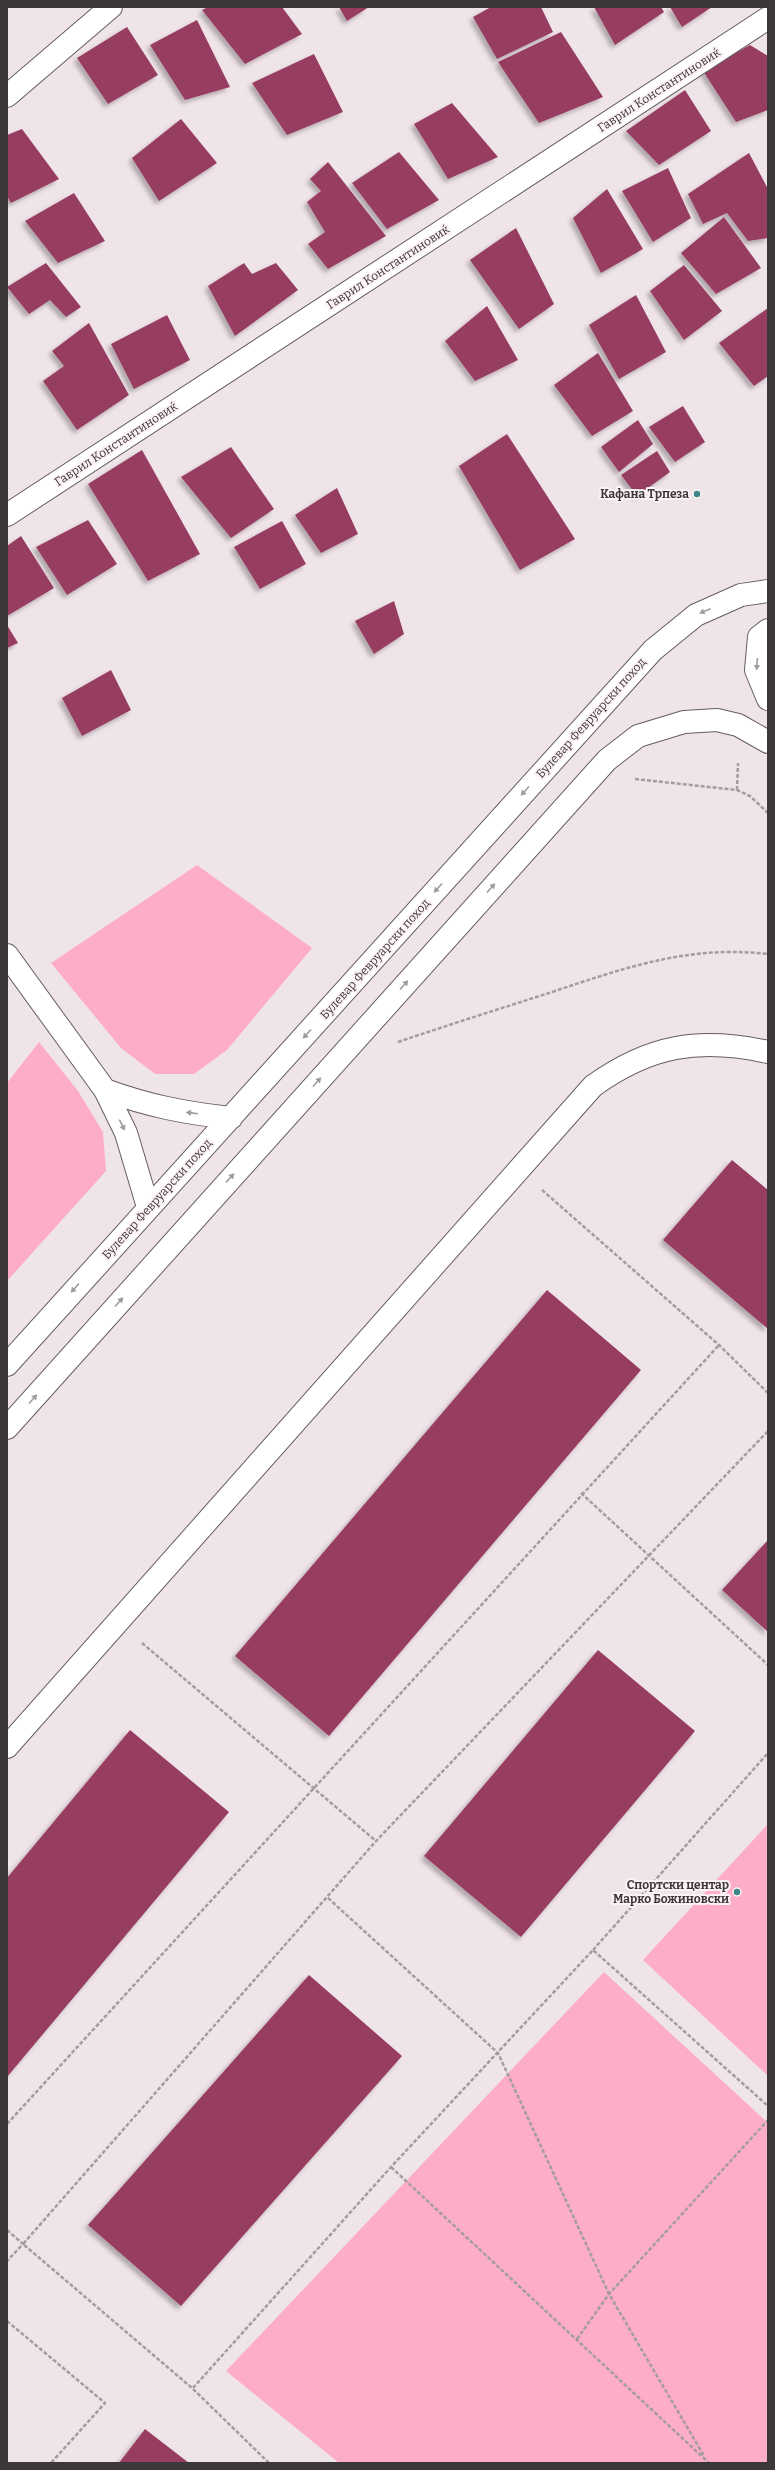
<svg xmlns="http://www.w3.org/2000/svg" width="775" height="2470" viewBox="0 0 775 2470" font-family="Bitter,serif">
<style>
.green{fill:#fdadc8}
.building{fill:#983d62;filter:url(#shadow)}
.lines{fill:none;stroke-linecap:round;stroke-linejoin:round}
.street-casing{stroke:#665d60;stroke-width:24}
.secondary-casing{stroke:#665d60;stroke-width:24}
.path{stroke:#a49c9f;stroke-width:2.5;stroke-dasharray:4 2;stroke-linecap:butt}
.street{stroke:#fff;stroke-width:22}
.secondary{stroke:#fff;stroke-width:22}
.oneway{fill:#9e9b9c}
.poi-dot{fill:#3e8788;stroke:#fdf2f5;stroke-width:1.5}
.labels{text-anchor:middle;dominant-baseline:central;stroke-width:4;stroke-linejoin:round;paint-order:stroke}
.street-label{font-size:12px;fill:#3c3739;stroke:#fdf2f5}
.poi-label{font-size:12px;font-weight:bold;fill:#3c3739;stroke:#fdf2f5;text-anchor:end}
</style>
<defs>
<filter id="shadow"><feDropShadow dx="-3.5" dy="3.5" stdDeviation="2" flood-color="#0004"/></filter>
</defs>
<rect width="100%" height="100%" fill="#efe4e8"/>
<path class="green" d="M197,865L312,948L227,1050L194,1074H155L121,1048L51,963Z
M39,1042L78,1091L103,1132L106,1171L7,1281V1083Z
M768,1824V2076L643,1960Z
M604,1972L768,2123V2463H339L226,2371Z"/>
<path class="building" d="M208,7H282L302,34L245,64L202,10Z
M339,7H369L347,21Z
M491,7H541L553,32L497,59L473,17Z
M594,7H661L664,12L615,45Z
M670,7H712L682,27Z
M197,20L230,87L185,100L150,45Z
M127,27L158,75L108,104L77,58Z
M561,32L603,97L539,123L498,62Z
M750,45L768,56V110L736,122L703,71Z
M314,54L343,112L287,135L252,83Z
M685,90L711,131L659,165L626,131Z
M452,103L498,157L448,179L414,124Z
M181,119L217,163L159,201L132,158Z
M22,129L59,179L11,203L7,196V135Z
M399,152L439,200L387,229L352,183Z
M749,153L768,189V238L748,241L727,213L703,224L688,194Z
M328,162L386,236L328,269L308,244L325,232L307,202L321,191L310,179Z
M668,168L691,218L653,242L622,191Z
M607,189L643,249L601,273L573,218Z
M74,193L105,241L58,263L25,221Z
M724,217L761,268L716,294L681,253Z
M516,228L554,304L519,329L470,260Z
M46,263L81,307L66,317L50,300L29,314L7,287Z
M244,263L252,274L276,263L298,290L235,336L208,286Z
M684,265L722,311L684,340L650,291Z
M636,295L666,352L619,379L589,325Z
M487,306L518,360L475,381L445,341Z
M768,308V376L754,386L719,343Z
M167,315L190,360L134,389L111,344Z
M89,323L129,395L77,430L43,381L64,366L52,351Z
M598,353L633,411L592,436L554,385Z
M683,406L705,442L675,462L649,427Z
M638,420L653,444L619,472L601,447Z
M507,434L575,539L520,570L459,466Z
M231,447L274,509L231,538L181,477Z
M142,450L200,554L148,581L88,484Z
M657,451L670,472L637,496L621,475Z
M337,488L358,534L321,553L295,515Z
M88,520L117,564L67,595L36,547Z
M282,521L306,564L260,589L234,547Z
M21,536L54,588L7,616V546Z
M394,601L404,634L374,654L355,621Z
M7,625L18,643L7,648Z
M111,670L131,710L82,736L62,698Z
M732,1160L768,1190V1329L663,1240Z
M547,1290L641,1370L329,1736L235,1656Z
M768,1540V1632L722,1590Z
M598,1650L695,1731L521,1937L424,1856Z
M130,1730L229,1812L7,2077V1878Z
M309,1975L402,2056L181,2306L88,2225Z
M145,2429L189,2463H119Z"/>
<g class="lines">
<g class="street-casing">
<path id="street" d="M7,96L111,7
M7,515L768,18
M7,1747L593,1086C650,1045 699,1037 768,1052"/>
</g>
<g class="secondary-casing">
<path id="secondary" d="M768,630L759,637L756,670L768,699
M7,955L105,1090L126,1133L148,1207
M105,1090C149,1106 185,1113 231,1118
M7,1365L653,650L696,615L741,595L768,591
M7,1428L607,760L638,736L684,722L717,720L738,725L768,742"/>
</g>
<path class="path" d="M635,779L737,790L750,796L768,813
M737,790L738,763
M398,1042C448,1025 499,1009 549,993C625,968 686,945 768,954
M542,1190L719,1345L768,1393
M581,1493L768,1665
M142,1643L376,1841
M328,1898L498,2053L609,2294L704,2456
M593,1950L768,1753
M7,2124L719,1345
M391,2167L709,2463
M7,2230L23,2244L7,2261
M7,2321L105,2403L51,2463
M577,2339L609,2294L768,2120
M193,2388L391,2167L593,1950L768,2106
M269,2463L192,2388L23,2244L376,1841L768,1431"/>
<use href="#street" class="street"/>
<use href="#secondary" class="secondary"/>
</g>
<defs><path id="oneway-solid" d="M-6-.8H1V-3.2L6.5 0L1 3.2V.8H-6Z"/></defs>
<g class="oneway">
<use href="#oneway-solid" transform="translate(705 611) rotate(157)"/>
<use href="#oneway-solid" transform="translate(757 664) rotate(94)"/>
<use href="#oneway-solid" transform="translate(525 791) rotate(132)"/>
<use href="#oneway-solid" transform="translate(438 888) rotate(132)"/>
<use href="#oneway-solid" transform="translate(491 888) rotate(-48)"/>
<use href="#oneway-solid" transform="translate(404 985) rotate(-48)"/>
<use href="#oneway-solid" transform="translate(307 1034) rotate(132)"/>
<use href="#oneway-solid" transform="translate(317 1082) rotate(-48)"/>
<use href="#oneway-solid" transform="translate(192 1113) rotate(-173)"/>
<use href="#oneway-solid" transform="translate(122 1125) rotate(64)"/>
<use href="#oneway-solid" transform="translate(230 1178) rotate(-48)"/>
<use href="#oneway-solid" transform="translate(75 1288) rotate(132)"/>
<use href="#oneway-solid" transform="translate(119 1302) rotate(-48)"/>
<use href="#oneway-solid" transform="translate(33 1399) rotate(-48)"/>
</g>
<g class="poi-dot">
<circle cx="697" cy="494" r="4"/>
<circle cx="737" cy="1892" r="4"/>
</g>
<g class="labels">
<g class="street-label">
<text transform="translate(659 90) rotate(-33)">Гаврил Константиновиќ</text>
<text transform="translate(388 267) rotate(-33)">Гаврил Константиновиќ</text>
<text transform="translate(116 444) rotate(-33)">Гаврил Константиновиќ</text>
<text transform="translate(591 718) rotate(-48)">Булевар Февруарски поход</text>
<text transform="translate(375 959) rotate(-48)">Булевар Февруарски поход</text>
<text transform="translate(157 1199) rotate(-48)">Булевар Февруарски поход</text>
</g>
<g class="poi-label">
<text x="689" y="494">Кафана Трпеза</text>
<text x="729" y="1885">Спортски центар<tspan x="729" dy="14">Марко Божиновски</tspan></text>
</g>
</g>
<rect width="775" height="2470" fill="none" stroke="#3c3739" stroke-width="16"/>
</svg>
